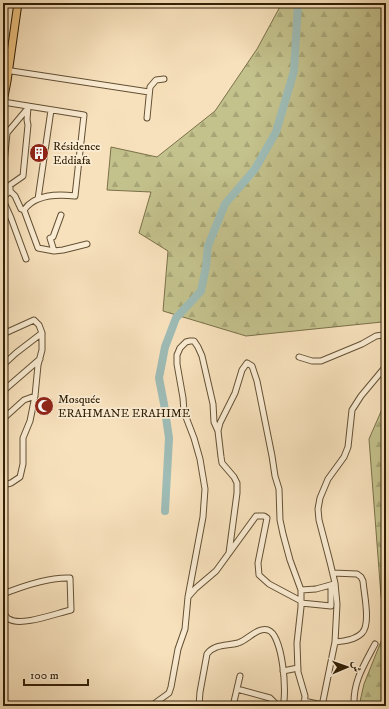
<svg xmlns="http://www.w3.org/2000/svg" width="389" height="709" viewBox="0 0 389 709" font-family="'IM FELL DW Pica',Amiri,serif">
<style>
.forest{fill:url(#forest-firs);stroke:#7a7049}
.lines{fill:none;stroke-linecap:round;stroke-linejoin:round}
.river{stroke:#9ebcb6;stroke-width:8}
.minor-casing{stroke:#635034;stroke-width:7}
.major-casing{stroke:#322006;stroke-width:9}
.minor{stroke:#faecd3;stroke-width:5}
.major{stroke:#ecc07e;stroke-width:7}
.labels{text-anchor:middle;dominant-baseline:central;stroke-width:3.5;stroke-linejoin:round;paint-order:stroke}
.poi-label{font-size:12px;fill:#322006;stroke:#faecd3;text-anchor:start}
</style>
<defs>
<pattern id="forest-firs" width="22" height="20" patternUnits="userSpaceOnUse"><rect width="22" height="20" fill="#c3c18c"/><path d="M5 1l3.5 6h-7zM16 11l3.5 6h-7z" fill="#a8a677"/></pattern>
</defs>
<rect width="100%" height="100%" fill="#f7e1bc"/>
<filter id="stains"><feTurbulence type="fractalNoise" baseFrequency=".005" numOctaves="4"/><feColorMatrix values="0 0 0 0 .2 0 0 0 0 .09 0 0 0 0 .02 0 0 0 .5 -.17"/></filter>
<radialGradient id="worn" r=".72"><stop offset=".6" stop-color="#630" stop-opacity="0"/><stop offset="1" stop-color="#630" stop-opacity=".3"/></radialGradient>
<path class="forest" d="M282,3H386V325L382,322L246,336L163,311L168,251L139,233L151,192L107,190L111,147L157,157L215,111L257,49Z
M386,400V706H359L364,684L386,629L381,596L369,439Z"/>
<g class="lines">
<path class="river" d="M165,511L169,438L164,404L159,378L165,347L176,318L201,291L206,267L208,246L225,204L255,169L276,132L294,71L298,5L300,3"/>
<g class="minor-casing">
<path id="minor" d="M5,70L149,92
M3,102L84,115L75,196C57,194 35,194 24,210L38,248L54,251L63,250L87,244
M147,118L150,87L156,80L164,79
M3,174L7,133L28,108
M3,176L4,188L10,191L3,197
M38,199L51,110
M3,200L11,218L26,259
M24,210L21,209L15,196L10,191V185L23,176L28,125L27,120L28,107
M54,251L50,238L53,237L61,215
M3,334L34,320L39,325L42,333V350L38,365L35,396L30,421L23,438V464L20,477L11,483L3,485
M299,357L312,361H321L362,344L376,336L383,335L386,336
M3,365L16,353L42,333
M3,391L40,359
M3,419L24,400L35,396
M3,457V469
M229,553L237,493V483L234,477L222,463L221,457L218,431L220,423L235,393L242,370L247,363L252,366L257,381L272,456L275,476L279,489L280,520L283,534L290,560L301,590V607L297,643L298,672L305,696L304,706
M333,573L357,574L361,577L363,581C364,594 371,624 362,633C355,640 344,641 335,642
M301,590L316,589L334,584
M3,594C23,586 48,577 70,578L71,610C57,613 21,627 9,619C6,618 5,614 3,612
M188,597L203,517L205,489L200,459L194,438L184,412L183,398L177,364V355L180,348L186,342L190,341H194L198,347L202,356L213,404L214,422L218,431
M301,603L331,606V585
M283,671L298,668
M237,689L270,698L277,705L283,704L295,706
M304,701L322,705
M151,706L169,693L171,687L178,649L185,629L188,597L196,588L216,571L256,516H264L267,518L258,563L259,575L269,584L301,601
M199,706L200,692L207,654C214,644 227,646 238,643C248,640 257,627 268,630C283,635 287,693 283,706
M233,706L240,676
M322,706L335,642L337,604L335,583L330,562L319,520L318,509L320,498L328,479L344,457L348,447L352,410L361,396L386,366
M354,706C353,681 364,665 375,644"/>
</g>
<g class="major-casing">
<path id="major" d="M3,102L7,81L18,3"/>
</g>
<use href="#minor" class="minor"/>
<use href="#major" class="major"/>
</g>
<defs>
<g id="building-disc" transform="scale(1)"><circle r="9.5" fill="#8f2418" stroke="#faecd3"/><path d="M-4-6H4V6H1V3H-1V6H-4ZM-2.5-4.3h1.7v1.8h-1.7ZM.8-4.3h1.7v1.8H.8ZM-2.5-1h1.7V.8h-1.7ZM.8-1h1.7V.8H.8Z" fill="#fff"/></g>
<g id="mosque-disc" transform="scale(1)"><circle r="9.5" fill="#8f2418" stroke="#faecd3"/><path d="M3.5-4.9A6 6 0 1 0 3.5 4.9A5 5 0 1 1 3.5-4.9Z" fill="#fff"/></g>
</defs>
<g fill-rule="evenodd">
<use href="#building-disc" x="39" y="153"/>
<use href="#mosque-disc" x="44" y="406"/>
</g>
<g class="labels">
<g class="poi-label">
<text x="53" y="146">Résidence<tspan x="53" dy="14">Eddiafa</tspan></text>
<text x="58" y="399">Mosquée<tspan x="58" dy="14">ERAHMANE ERAHIME</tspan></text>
</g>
</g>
<rect width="389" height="709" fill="none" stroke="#f7e1bc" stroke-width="16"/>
<rect x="4" y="4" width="381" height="701" fill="none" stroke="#322006" stroke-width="2"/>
<rect x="8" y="8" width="373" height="693" fill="none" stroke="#322006"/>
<g transform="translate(347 667) rotate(88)" stroke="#faecd3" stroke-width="3" paint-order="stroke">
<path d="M0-3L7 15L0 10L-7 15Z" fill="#322006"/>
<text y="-6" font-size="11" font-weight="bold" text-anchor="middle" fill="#322006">ش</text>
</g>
<path d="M24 679v6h64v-6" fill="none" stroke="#322006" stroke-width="2"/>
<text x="30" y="679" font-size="12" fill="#322006" stroke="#faecd3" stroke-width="3" paint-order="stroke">100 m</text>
<rect width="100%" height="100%" filter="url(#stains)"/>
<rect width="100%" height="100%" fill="url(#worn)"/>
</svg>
